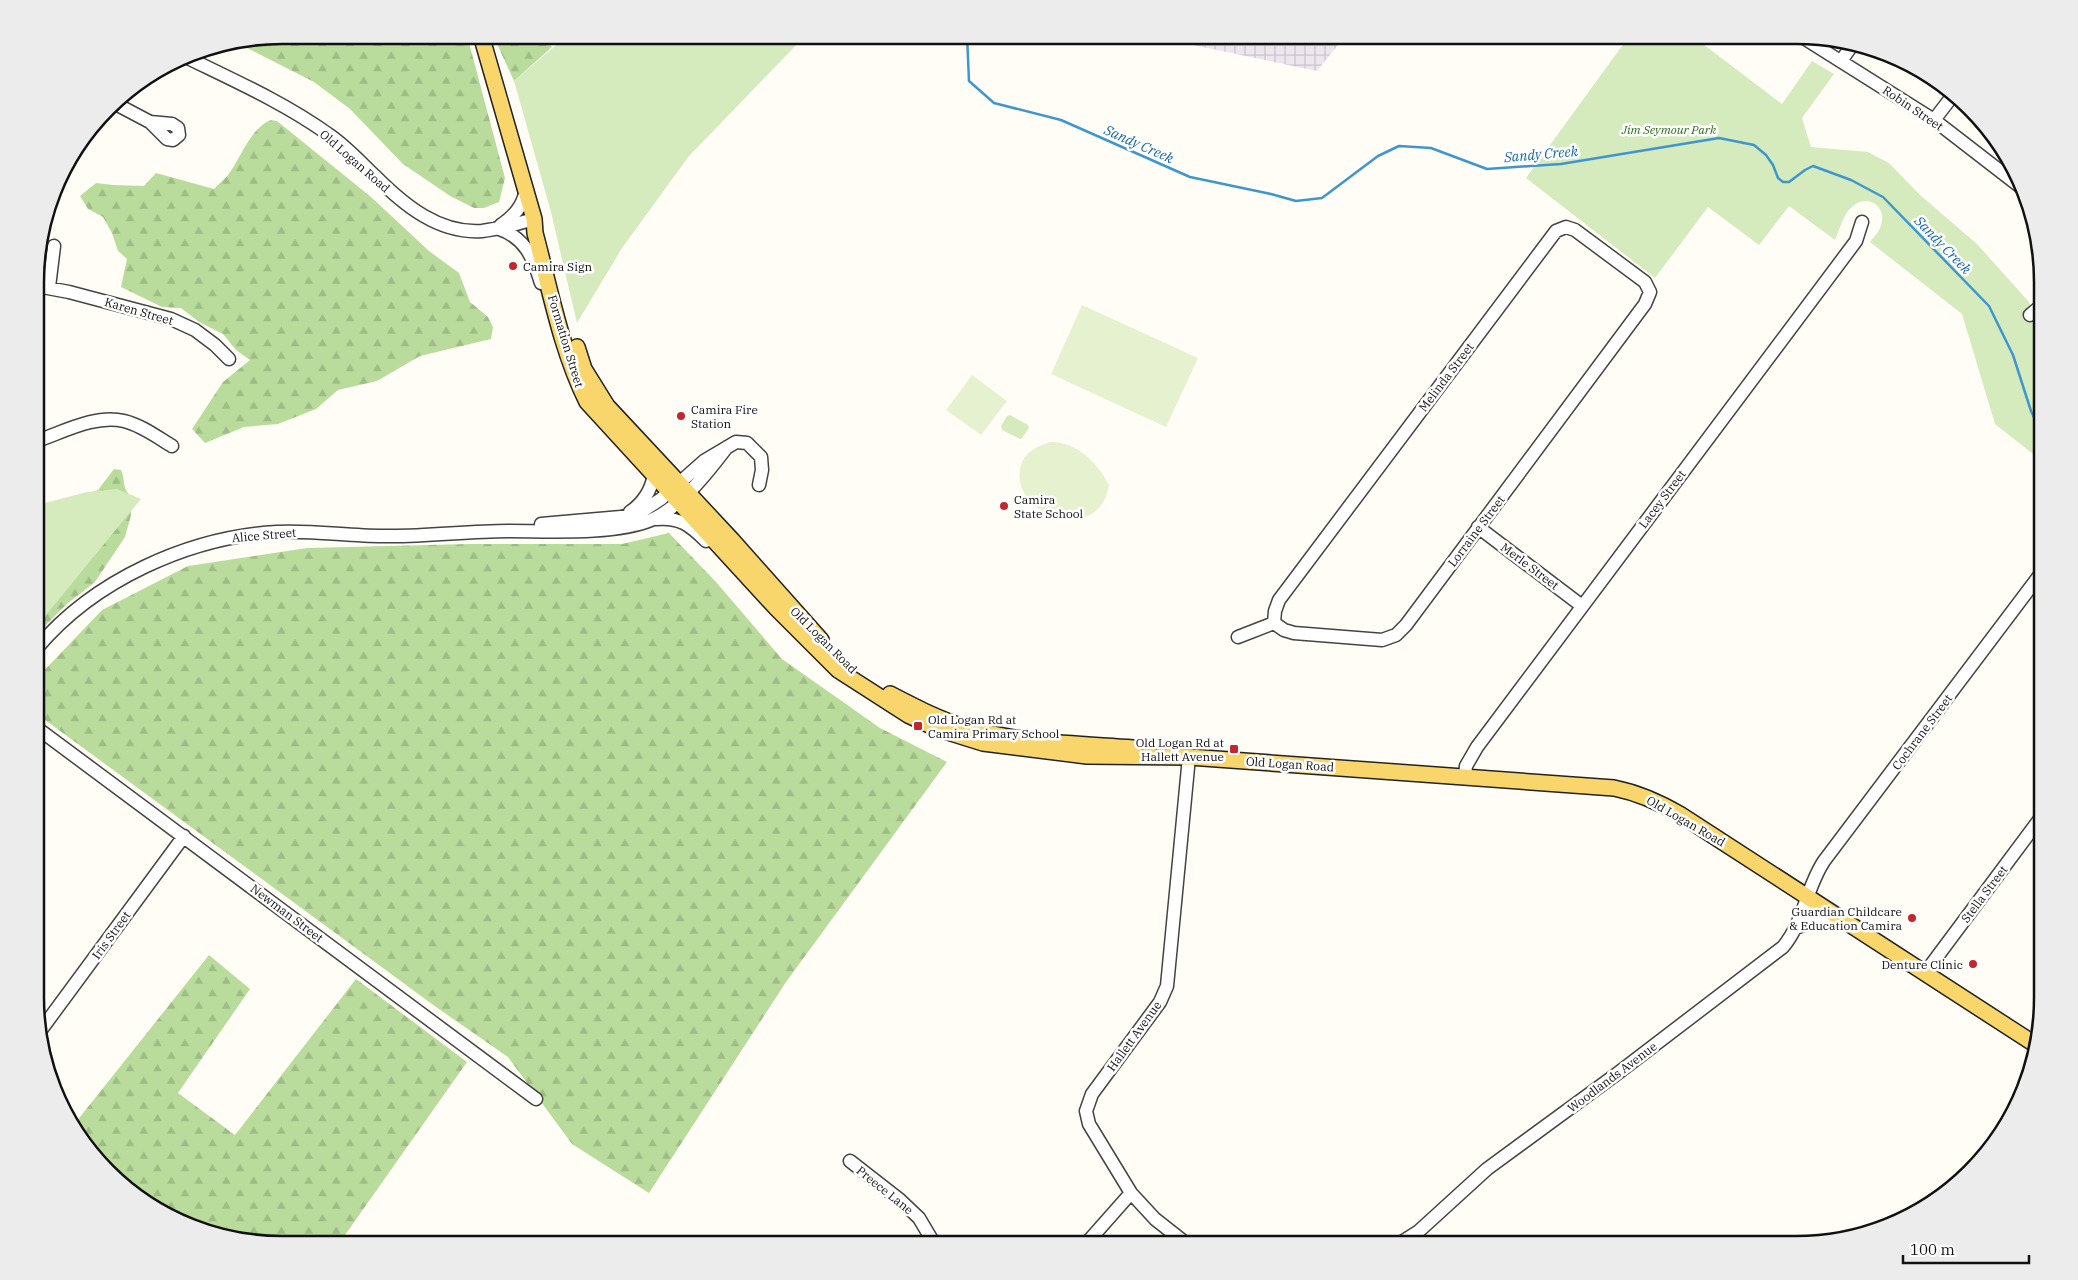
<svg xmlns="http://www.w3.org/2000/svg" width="2078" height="1280" viewBox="0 0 2078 1280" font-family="'IBM Plex Serif',serif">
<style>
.industrial{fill:url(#industrial-grid)}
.forest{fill:url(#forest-firs)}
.park{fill:#d5ebbd}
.pitch{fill:#e6f2cf}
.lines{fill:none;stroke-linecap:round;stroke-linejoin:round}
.stream{stroke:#3f96cf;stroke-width:2.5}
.minor-casing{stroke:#444;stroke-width:15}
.major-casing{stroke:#222;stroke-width:18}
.minor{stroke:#fff;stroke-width:12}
.major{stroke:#f9d66b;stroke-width:15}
.poi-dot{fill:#c4262e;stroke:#fff;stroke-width:2}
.labels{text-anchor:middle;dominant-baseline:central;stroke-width:5;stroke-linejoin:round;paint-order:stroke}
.street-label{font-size:12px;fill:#111;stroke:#fff}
.park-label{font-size:12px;font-style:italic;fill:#2f6b1f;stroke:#fff}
.poi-label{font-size:12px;fill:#111;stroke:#fff;text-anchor:start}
.water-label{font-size:14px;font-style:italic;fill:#1768a6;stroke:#fff}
.rim{fill:none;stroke:#111;stroke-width:2.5}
</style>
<defs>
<pattern id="industrial-grid" width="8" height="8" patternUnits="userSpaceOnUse" patternTransform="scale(1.25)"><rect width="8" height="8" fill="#eee6ef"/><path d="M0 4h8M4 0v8" fill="none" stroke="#cbc4cc"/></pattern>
<pattern id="forest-firs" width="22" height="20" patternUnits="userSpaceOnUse" patternTransform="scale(1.25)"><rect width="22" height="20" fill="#b9dc9c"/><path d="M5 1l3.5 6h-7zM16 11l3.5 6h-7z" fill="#9ebc85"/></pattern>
</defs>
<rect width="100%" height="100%" fill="#fffdf5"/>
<path class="industrial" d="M1145,35H1346L1317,71Z"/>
<path class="forest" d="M282,35H467L505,178L499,202L484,208H474L450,196L403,164L350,109L314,82L239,44Z
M493,35H543L552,47L514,81Z
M271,120L277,121L371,197L429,251L459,273L470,302L488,317L493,327L491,339L420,356L377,381L338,390L316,409L278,424L244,427L205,443L192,429L223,382L250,360L236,350L223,334L199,322L181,308L162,307L121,287L127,259L118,251L112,233L103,217L88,209L80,196L96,183L113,185L144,186L156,173L214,189C218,184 224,180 228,175C241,158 250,128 271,120Z
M114,469L121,470C126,481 121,486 131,497V515L125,537L95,582L67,604L37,634V512L98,490Z
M669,533L716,582L782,659L880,728L947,762L786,982L649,1193L572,1144L508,1057L436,1007L37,714V678L102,610L188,566L307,548L469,544H622Z
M209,955L250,989L178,1093L235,1135L356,979L467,1062L338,1245H282L203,1232L145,1203L77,1135L72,1127Z"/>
<path class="park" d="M568,35H806L689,156L622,248L577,323L551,212L514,81Z
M1630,35H1685L1699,41L1782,104L1812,61L1834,74L1802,118L1811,147L1868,152L1889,163L1920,195L1977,244L2029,302L2038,332L2042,336V461L1995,424L1962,314L1870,242C1874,237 1880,231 1881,225C1888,206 1865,190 1848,211C1842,219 1839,231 1835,240L1789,206L1759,245L1708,207L1655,278L1526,178Z
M1010,415L1028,425L1029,428L1022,438L1020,439L1002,430L1001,426L1007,416Z
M117,489L141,499L37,626V505L87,492Z"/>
<path class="pitch" d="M1082,305L1198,358L1166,427L1051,374Z
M972,375L1007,401L981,435L946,410Z
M1050,442C1076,441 1098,463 1109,485C1100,545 1012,518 1020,469C1023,453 1035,447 1050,442Z"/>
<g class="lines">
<path class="stream" d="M967,35L969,81L994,103L1061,120L1190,177L1271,194L1296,201L1322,198L1378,156L1399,146L1431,148L1487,169L1561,164L1719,138L1754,145L1766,155L1773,165L1778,178L1783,182H1789L1805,170L1813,166L1851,180L1883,197L1989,306L2013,355L2031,411L2042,434"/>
<g class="minor-casing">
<path id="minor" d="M1799,35L1934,120L2022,188
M184,56C233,80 283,102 328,134C346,146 361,163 376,177C404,205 439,234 482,231C499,229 517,224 534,219
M1841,61L1853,44
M114,103L150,122L167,139L173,140L179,135L178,128L172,124L150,122
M1934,120L1954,94
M501,225C514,216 522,207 526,191
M497,228C525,237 533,257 541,283
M37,286L69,292L171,319L195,330L215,345L229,359
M49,287L54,246
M2030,315L2042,305
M37,441C63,432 96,414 124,421C141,425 157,437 172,446
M630,512C643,503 651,491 654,475
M656,519C680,517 690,525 706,541
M541,524L621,517L641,512L661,499L704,461L736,442L747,443L761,457L762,470L759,485
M1478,527L1582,606
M1238,637L1274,623L1284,630L1294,633L1382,640L1396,635L1406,625L1645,304L1650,292L1645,282L1575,230L1566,227L1556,231L1279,600L1275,611L1274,623
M37,648C94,580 189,537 277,532C312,530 347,536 383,536C425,537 466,531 508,531C549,531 614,535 651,520C681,507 708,472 727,447
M37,728L536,1099
M1465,776L1466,766L1477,747L1856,241L1862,222
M1796,928C1811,921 1826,918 1843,919
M1925,973L2042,816
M38,1034L184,836
M850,1161L900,1200L919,1218L935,1245
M1085,1245L1131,1193
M1188,1245L1155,1219L1131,1193L1089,1124L1086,1111L1092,1094L1160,1002L1167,986L1189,757
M1397,1245L1419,1231L1487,1169L1618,1073L1783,947C1804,922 1806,888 1824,861L2042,572"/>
</g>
<g class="major-casing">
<path id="major" d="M481,35L534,219L535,233C550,289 561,350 587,402L777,609L838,670L908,715L938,729L983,743L1087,756L1189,757L1614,788C1639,793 1659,802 1681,815L2036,1045
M577,347L584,369L607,406L732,540L821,640
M890,694C915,707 940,720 967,728C1020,743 1078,744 1133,748"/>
</g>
<use href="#minor" class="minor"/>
<use href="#major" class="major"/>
</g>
<g class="poi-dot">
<circle cx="513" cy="266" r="5"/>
<circle cx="681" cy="416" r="5"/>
<circle cx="1004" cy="506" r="5"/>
<rect x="913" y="721" width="10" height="10" rx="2.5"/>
<rect x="1229" y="744" width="10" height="10" rx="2.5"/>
<circle cx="1912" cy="918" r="5"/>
<circle cx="1973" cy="964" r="5"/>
</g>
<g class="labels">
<g class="street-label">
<text transform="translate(1913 108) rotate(34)">Robin Street</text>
<text transform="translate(355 161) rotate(41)">Old Logan Road</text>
<text transform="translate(139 311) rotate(16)">Karen Street</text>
<text transform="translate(566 341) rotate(73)">Formation Street</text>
<text transform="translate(1446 377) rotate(-53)">Melinda Street</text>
<text transform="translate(1662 499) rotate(-53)">Lacey Street</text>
<text transform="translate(1476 531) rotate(-53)">Lorraine Street</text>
<text transform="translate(264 535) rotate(-5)">Alice Street</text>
<text transform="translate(1530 566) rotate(37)">Merle Street</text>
<text transform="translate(824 640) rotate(45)">Old Logan Road</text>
<text transform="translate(1922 732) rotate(-53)">Cochrane Street</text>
<text transform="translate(1290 764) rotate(4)">Old Logan Road</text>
<text transform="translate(1686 821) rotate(30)">Old Logan Road</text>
<text transform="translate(1984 894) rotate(-53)">Stella Street</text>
<text transform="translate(287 913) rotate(37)">Newman Street</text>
<text transform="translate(111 935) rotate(-54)">Iris Street</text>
<text transform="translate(1134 1036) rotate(-54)">Hallett Avenue</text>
<text transform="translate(1612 1077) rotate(-37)">Woodlands Avenue</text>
<text transform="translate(885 1190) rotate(39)">Preece Lane</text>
</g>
<g class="park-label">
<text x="1669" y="129">Jim Seymour Park</text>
</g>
<g class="poi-label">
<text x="523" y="266">Camira Sign</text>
<text x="691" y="409">Camira Fire<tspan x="691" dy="14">Station</tspan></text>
<text x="1014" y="499">Camira<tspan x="1014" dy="14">State School</tspan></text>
<text x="928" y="719">Old Logan Rd at<tspan x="928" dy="14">Camira Primary School</tspan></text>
<text x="1224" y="742" text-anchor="end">Old Logan Rd at<tspan x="1224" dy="14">Hallett Avenue</tspan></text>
<text x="1902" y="911" text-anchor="end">Guardian Childcare<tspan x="1902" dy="14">&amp; Education Camira</tspan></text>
<text x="1963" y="964" text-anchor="end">Denture Clinic</text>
</g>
<g class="water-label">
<text transform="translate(1139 144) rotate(24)">Sandy Creek</text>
<text transform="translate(1541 154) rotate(-5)">Sandy Creek</text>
<text transform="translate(1943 245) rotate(46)">Sandy Creek</text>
</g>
</g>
<path d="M0 0H2078V1280H0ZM282 44H1796A238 238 0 0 1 2034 282V998A238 238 0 0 1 1796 1236H282A238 238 0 0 1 44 998V282A238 238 0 0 1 282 44Z" fill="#ececec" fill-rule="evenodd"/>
<path class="rim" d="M282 44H1796A238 238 0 0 1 2034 282V998A238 238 0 0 1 1796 1236H282A238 238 0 0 1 44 998V282A238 238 0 0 1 282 44Z"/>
<path d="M1903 1255v8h126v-8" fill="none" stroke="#111111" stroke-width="2.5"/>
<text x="1910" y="1255" font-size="15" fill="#111111" stroke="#ffffff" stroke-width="4" paint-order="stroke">100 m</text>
</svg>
